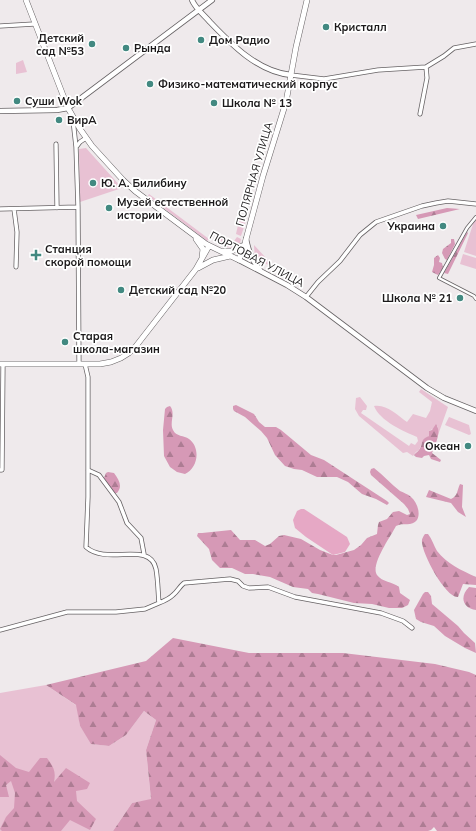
<svg xmlns="http://www.w3.org/2000/svg" width="476" height="831" viewBox="0 0 476 831" font-family="Mulish,sans-serif">
<style>
.green{fill:#e8c1d3}
.forest{fill:url(#forest-firs)}
.water{fill:#e6a8c5}
.lines{fill:none;stroke-linecap:round;stroke-linejoin:round}
.pedestrian-casing{stroke:#666264;stroke-width:4}
.minor-casing{stroke:#666264;stroke-width:5}
.tertiary-casing{stroke:#666264;stroke-width:6}
.secondary-casing{stroke:#666264;stroke-width:6}
.pedestrian{stroke:#fff;stroke-width:2.5}
.minor{stroke:#fff;stroke-width:3.5}
.tertiary{stroke:#fff;stroke-width:4.5}
.secondary{stroke:#fff;stroke-width:5}
.poi-dot{fill:#428981;stroke:#fff;stroke-width:1.5}
.labels{text-anchor:middle;dominant-baseline:central;stroke-width:3.5;stroke-linejoin:round;paint-order:stroke}
.poi-label{font-size:11px;font-weight:bold;fill:#1c1a1b;stroke:#fff;text-anchor:start}
.street-label{font-size:11px;fill:#1c1a1b;stroke:#fff}
</style>
<defs>
<pattern id="forest-firs" width="22" height="20" patternUnits="userSpaceOnUse"><rect width="22" height="20" fill="#d699b6"/><path d="M5 1l3.5 6h-7zM16 11l3.5 6h-7z" fill="#ad7c93"/></pattern>
</defs>
<rect width="100%" height="100%" fill="#efeaec"/>
<path class="green" d="M23,60L27,72L16,74V63Z
M86,148L122,188L80,202L79,149Z
M149,194L209,239L207,241L148,196Z
M240,216L246,221L241,236L236,234Z
M474,221H476V256L464,252Z
M237,237L241,239L240,243L234,248L226,247L216,241L219,238H223L225,240L226,238L234,241Z
M254,245L267,259L273,267L255,259Z
M463,254L476,258V269L460,264Z
M421,389L448,407L438,435V426L429,431V436C420,443 424,440 419,450L416,452L413,456L407,452L403,453L359,416L355,409L356,398L360,397L367,406L366,410H363L361,413L409,446L411,443L415,445L418,441L417,437C403,431 380,421 374,406C387,404 397,415 407,422L413,414L426,418L430,411L432,402L419,392Z
M449,417L469,425L471,434L469,435L445,425Z
M46,685L77,706L80,726L92,744L109,746L126,735L144,711L156,720L146,750L151,800L132,803L113,831H0V693Z"/>
<path class="forest" d="M447,208L460,209L418,219L416,215Z
M467,232L468,233L448,274L444,273Z
M451,239H454L455,244L447,260L445,259L442,253L443,249L451,243Z
M438,255L440,258L439,262L442,263L443,268L438,275L432,272L434,265V258Z
M236,405L254,414L259,422L265,427H276L281,430L311,455L324,460L387,501L389,503L387,505L376,499L362,494L348,482L337,477H317L302,470L294,469L285,466L275,455L267,438L261,431L245,417L234,411L233,409V406Z
M170,406C176,413 169,423 173,430C176,437 184,435 189,439C201,448 198,468 185,474L177,472L170,467L164,456L163,430L165,409L167,407Z
M436,424C442,432 435,445 432,453L441,460L440,462L431,459L429,455L424,456L422,458L416,457L414,455C415,453 418,452 419,450C424,444 419,440 429,436V431L432,430Z
M374,468C383,475 391,484 400,491C404,493 408,494 411,497C417,502 421,513 417,520C412,527 403,522 396,526C391,536 370,565 377,575C382,582 393,582 399,587L400,593L410,600L408,605L402,608H389L372,604L354,603L318,594L312,593L308,589L293,587L270,577L253,574H245L232,568H220L212,560L209,549L197,536L198,533H202L231,530L240,540H255L265,546L270,544L279,536L284,535L301,539L320,550L333,555H336L354,550L361,545L367,538L377,534L378,525L379,522L387,519L393,512L399,511L407,515L410,514L408,509L404,504L371,475L370,472L371,469Z
M108,472L114,473C119,480 123,486 117,493H114L104,478L106,473Z
M460,484L463,485L462,507L466,517L458,512L451,503L426,497L429,490L451,499C458,496 457,490 460,484Z
M425,534H428C432,539 434,546 437,551C447,564 461,570 476,577V585L463,584L458,597C446,599 420,551 422,540C422,539 424,535 425,534Z
M469,587L476,588V610C463,608 459,597 469,587Z
M425,592H428L431,596L432,604L458,626L464,633L475,643L476,653L465,648L445,636L434,626L421,622L416,619L414,610L423,594Z
M173,638L249,653H343L435,664L469,672L476,675V831H437L434,827L431,830L428,831H113L132,803L151,799L146,750L156,720L144,711L126,735L109,746L91,744L80,726L76,705L46,685L146,661Z
M0,755L16,768L29,772L40,758H47C54,767 56,772 54,782L66,768L90,783L87,789L76,791L77,801L96,819L90,830L70,820L61,831H2L0,829L6,817L14,808L15,793L11,781L6,785L9,797H0Z"/>
<path class="water" d="M301,509H304L347,537L350,544L345,552L333,555L306,537L295,528L293,520L297,511Z"/>
<g class="lines">
<g class="pedestrian-casing">
<path id="pedestrian" d="M476,217L467,228L439,278L474,296L476,299"/>
</g>
<g class="minor-casing">
<path id="minor" d="M0,26L34,24
M291,75L324,79L378,70L426,67L444,56L454,48L476,44
M420,114L427,78L426,67
M73,120L76,147L78,207L79,364
M56,144L57,208
M77,146L80,142L86,138
M0,209L78,207
M14,209L17,232L16,267
M306,297L318,282L340,261L360,235L376,222L422,206L436,203L448,201L476,204
M0,470H2L3,364
M88,470L99,475L119,502L127,523L141,538L144,554
M159,603C164,601 169,599 173,595C178,591 179,587 184,583L230,579L238,581L243,586L249,588L268,587L295,597L381,613L403,621L412,628
M0,630L67,612H116L145,609L159,603C158,592 158,580 156,569C150,540 107,566 86,547L88,497V377L85,364"/>
</g>
<g class="tertiary-casing">
<path id="tertiary" d="M192,0C195,8 204,15 210,22C231,44 258,72 291,75
M0,111L57,110L68,108L212,0
M246,239C249,253 251,258 260,270
M239,260L287,285L306,297L427,388L444,398L476,411"/>
</g>
<g class="secondary-casing">
<path id="secondary" d="M26,0L68,108L80,129L92,146L123,180L135,191L206,244L239,260L245,243L263,176L286,102L296,47L307,0
M196,239L203,249L202,257
M222,251H232L241,246
M198,268L213,260L230,256
M0,364H100L111,362L121,358L129,353L136,346L196,269L209,246"/>
</g>
<use href="#pedestrian" class="pedestrian"/>
<use href="#minor" class="minor"/>
<use href="#tertiary" class="tertiary"/>
<use href="#secondary" class="secondary"/>
</g>
<g class="poi-dot">
<circle cx="326" cy="27" r="4"/>
<circle cx="201" cy="40" r="4"/>
<circle cx="92" cy="44" r="4"/>
<circle cx="126" cy="48" r="4"/>
<circle cx="150" cy="84" r="4"/>
<circle cx="17" cy="101" r="4"/>
<circle cx="214" cy="103" r="4"/>
<circle cx="59" cy="120" r="4"/>
<circle cx="93" cy="183" r="4"/>
<circle cx="109" cy="208" r="4"/>
<circle cx="443" cy="226" r="4"/>
<path d="M34 249h4v4h4v4h-4v4h-4v-4h-4v-4h4z"/>
<circle cx="121" cy="290" r="4"/>
<circle cx="460" cy="298" r="4"/>
<circle cx="65" cy="342" r="4"/>
<circle cx="468" cy="446" r="4"/>
</g>
<g class="labels">
<g class="poi-label">
<text x="334" y="27">Кристалл</text>
<text x="84" y="38" text-anchor="end">Детский<tspan x="84" dy="13">сад №53</tspan></text>
<text x="209" y="40">Дом Радио</text>
<text x="134" y="48">Рында</text>
<text x="158" y="84">Физико-математический корпус</text>
<text x="25" y="101">Суши Wok</text>
<text x="222" y="103">Школа № 13</text>
<text x="67" y="120">ВирА</text>
<text x="101" y="183">Ю. А. Билибину</text>
<text x="117" y="202">Музей естественной<tspan x="117" dy="13">истории</tspan></text>
<text x="435" y="226" text-anchor="end">Украина</text>
<text x="45" y="249">Станция<tspan x="45" dy="13">скорой помощи</tspan></text>
<text x="129" y="290">Детский сад №20</text>
<text x="452" y="298" text-anchor="end">Школа № 21</text>
<text x="73" y="336">Старая<tspan x="73" dy="13">школа-магазин</tspan></text>
<text x="460" y="446" text-anchor="end">Океан</text>
</g>
<g class="street-label">
<text transform="translate(254 174) rotate(-74)">ПОЛЯРНАЯ УЛИЦА</text>
<text transform="translate(257 259) rotate(28)">ПОРТОВАЯ УЛИЦА</text>
</g>
</g>
</svg>
